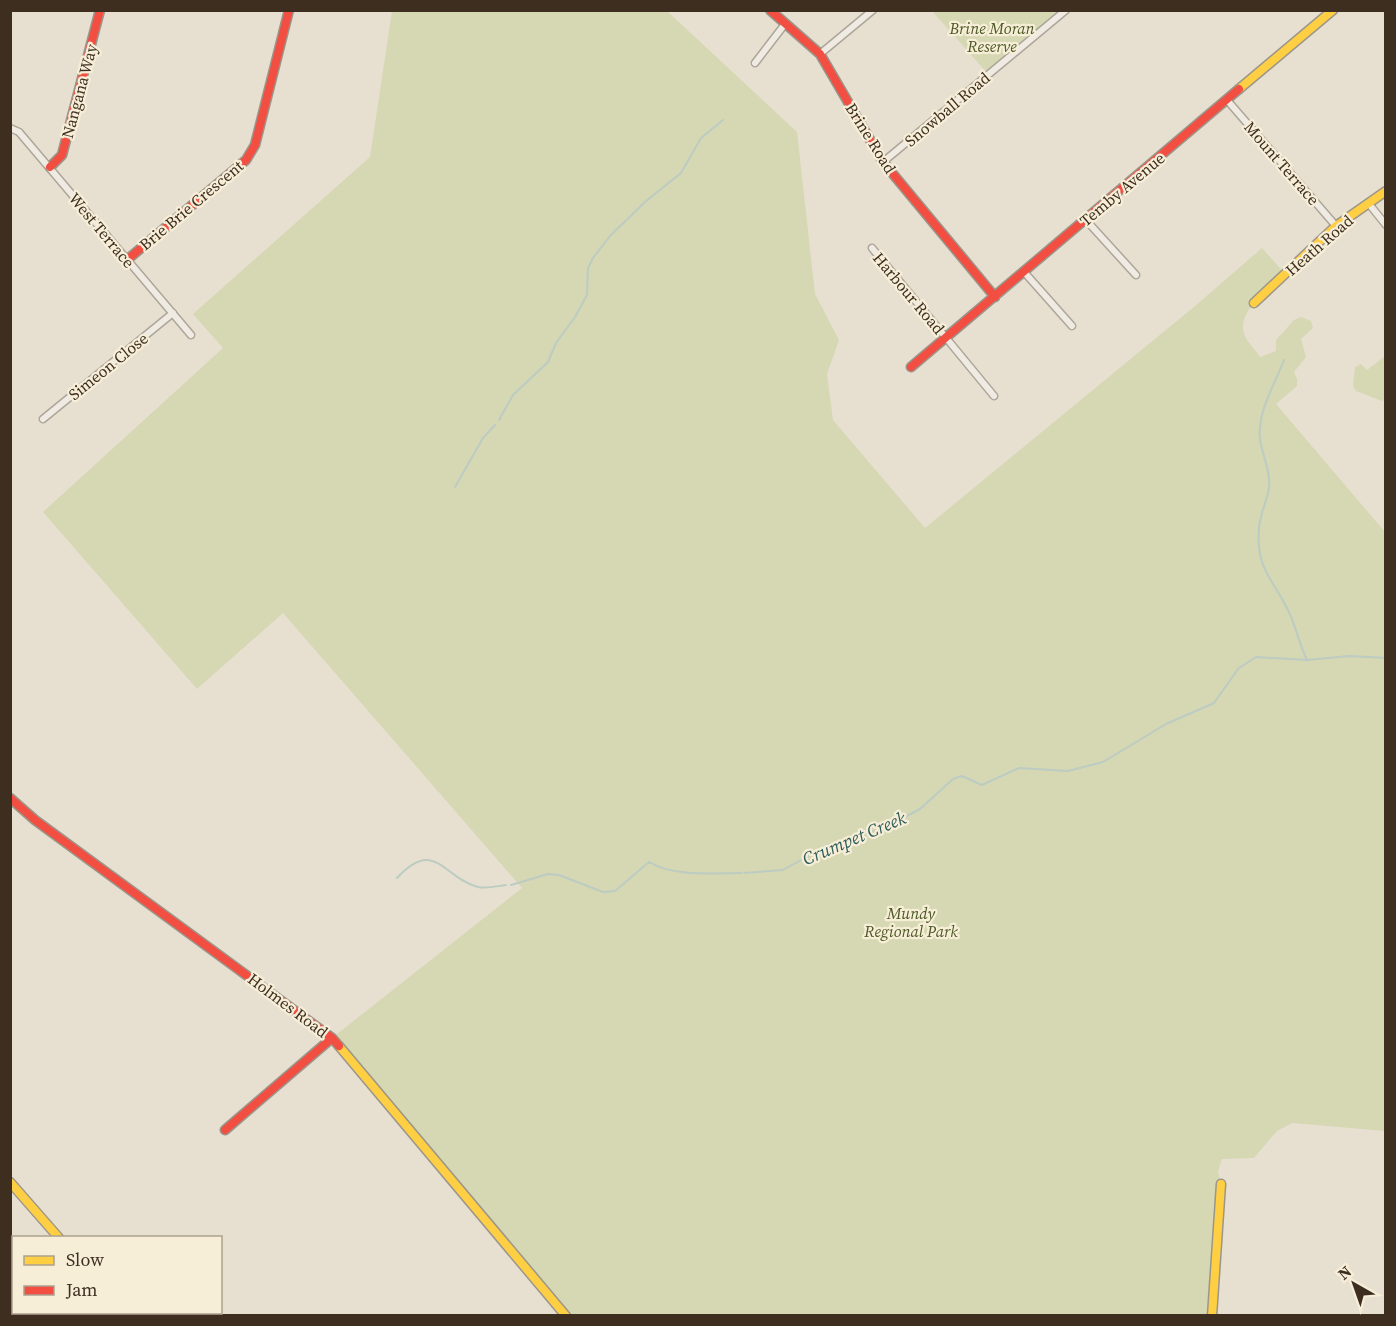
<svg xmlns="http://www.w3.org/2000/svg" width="1396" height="1326" viewBox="0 0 1396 1326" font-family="'Source Serif 4',serif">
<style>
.green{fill:#d6d7b3}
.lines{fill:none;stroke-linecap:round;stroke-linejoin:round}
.stream{stroke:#bcccc2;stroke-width:2}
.street-casing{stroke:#ada599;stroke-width:9}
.slow-casing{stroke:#9c958a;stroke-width:11}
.jam-casing{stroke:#9c958a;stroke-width:11}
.street{stroke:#efebe3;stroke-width:6}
.slow{stroke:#ffcf43;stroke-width:8}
.jam{stroke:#f24e42;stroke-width:8}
.labels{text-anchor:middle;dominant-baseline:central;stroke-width:4.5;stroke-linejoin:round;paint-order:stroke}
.park-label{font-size:16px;font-style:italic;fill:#4d5a26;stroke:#f7eed8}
.street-label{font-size:16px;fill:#3d2e20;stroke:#f7eed8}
.water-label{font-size:18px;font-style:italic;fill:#2f5d5a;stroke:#f7eed8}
</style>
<rect width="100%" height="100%" fill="#e7e0d1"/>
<path class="green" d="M392,11H667L797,132L815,294L839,340L827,374L833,420L925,528L1195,306L1262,248L1285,274C1270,288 1232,314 1246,338C1249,344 1256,350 1260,357L1276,351V340L1294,320L1301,317L1311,321L1313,328L1301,339L1306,357L1294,372L1297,379V386L1276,404L1385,532V1131L1292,1123L1277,1131L1254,1158L1222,1159L1218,1171L1221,1184L1212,1315H566L332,1038L522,888L283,613L197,689L43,512L223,348L193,314L370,157Z
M932,11H1066L989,75Z
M1385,356V399L1382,401L1356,391L1353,386L1355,367L1361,364L1367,370Z"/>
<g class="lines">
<path class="stream" d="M1284,360C1275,384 1257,412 1260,439C1262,455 1271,471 1269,488C1267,501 1260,514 1259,528C1255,572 1277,582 1291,617C1297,631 1300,646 1307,660
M499,420L513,395L548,362L556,343L575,317L587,295L588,268L593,258L610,236L646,201L681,173L701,138L723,120
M455,487L483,438L495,425
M1239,668L1256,657L1307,660L1349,656L1386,658
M744,873L783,870L828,845L880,830L920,809L953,779L962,776L982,785L1019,768L1068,771L1103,762L1166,724L1214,703L1238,669
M397,878C435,837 443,878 478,887C487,889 497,886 506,885
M511,885L548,874L559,875L603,892L615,891L649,862C674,877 713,873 741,873"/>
<g class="street-casing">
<path id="street" d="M820,54L873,10
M755,63L785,24
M1227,100L1336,226
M10,128L19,132L191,335
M883,162L1066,10
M1369,204L1386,225
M1085,219L1136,275
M872,248L994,396
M1025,273L1072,326
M43,419L173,313"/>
</g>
<g class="slow-casing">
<path id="slow" d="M1239,89L1333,10
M1254,303L1336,226L1386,191
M339,1046L566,1316
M10,1182L59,1238
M1212,1316L1221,1184"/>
</g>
<g class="jam-casing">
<path id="jam" d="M770,10L820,54L883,162L995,297
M50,167L62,155L100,10
M128,259L246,160L255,145L289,10
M911,367L1239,89
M10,798L35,820L332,1038L339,1046
M225,1130L332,1038"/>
</g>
<use href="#street" class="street"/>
<use href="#slow" class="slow"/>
<use href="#jam" class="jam"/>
</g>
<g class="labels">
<g class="park-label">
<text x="992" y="28">Brine Moran<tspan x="992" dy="18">Reserve</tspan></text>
<text x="911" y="913">Mundy<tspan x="911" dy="18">Regional Park</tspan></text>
</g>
<g class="street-label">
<text transform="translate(79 91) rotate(-75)">Nangana Way</text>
<text transform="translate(947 109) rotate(-40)">Snowball Road</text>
<text transform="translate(871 138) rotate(58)">Brine Road</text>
<text transform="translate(1282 163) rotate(49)">Mount Terrace</text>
<text transform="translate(1122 189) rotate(-40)">Temby Avenue</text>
<text transform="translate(191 205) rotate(-40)">Brie Brie Crescent</text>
<text transform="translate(102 230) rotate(50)">West Terrace</text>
<text transform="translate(1319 245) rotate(-41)">Heath Road</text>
<text transform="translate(909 293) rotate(50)">Harbour Road</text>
<text transform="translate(108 366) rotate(-39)">Simeon Close</text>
<text transform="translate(288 1005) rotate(37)">Holmes Road</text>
</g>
<g class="water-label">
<text transform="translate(854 838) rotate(-23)">Crumpet Creek</text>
</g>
</g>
<rect width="1396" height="1326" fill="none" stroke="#3d2e20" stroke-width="24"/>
<rect x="12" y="1236" width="210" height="78" fill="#f7eed8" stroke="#ada18e" stroke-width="1.5"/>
<rect x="24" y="1256" width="30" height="9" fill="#ffcf43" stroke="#ada18e" stroke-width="1.5"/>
<text x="66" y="1266" font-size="18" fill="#3d2e20">Slow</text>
<rect x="24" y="1286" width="30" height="9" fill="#f24e42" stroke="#ada18e" stroke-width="1.5"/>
<text x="66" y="1296" font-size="18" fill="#3d2e20">Jam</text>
<g transform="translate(1354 1284) rotate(320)" stroke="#f7eed8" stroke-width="4.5" paint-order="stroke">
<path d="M0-4.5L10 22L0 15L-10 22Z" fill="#3d2e20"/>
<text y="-9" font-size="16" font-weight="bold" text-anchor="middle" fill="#3d2e20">N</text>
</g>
</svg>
